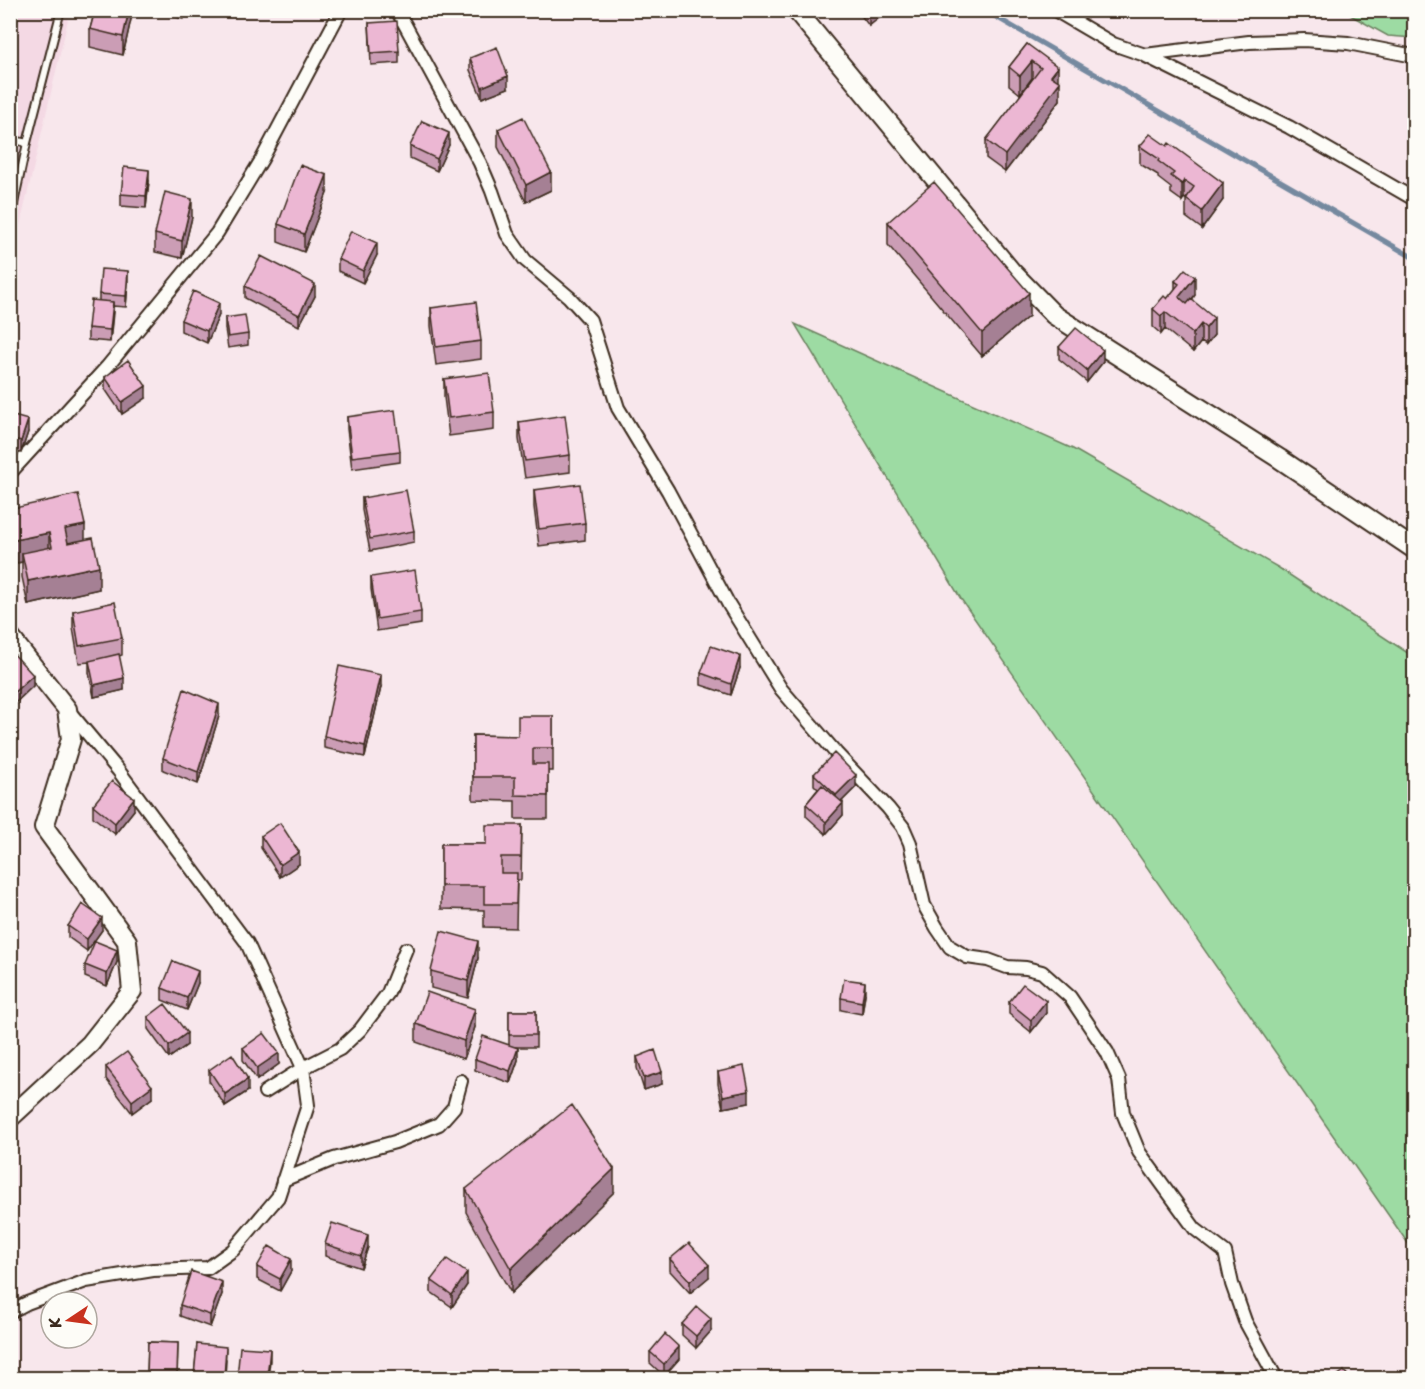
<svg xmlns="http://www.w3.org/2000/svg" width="1425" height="1389" viewBox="0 0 1425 1389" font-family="Sriracha,sans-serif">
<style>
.built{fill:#f4d9e4}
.green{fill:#9ddba3;stroke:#6c8260;stroke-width:1.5}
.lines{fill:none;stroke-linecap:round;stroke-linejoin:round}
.stream{stroke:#74899f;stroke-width:5}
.lane-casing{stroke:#3b2a1e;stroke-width:10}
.street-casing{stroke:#3b2a1e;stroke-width:16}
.secondary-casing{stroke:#3b2a1e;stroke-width:22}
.lane{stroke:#fdfcf7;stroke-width:6}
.street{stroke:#fdfcf7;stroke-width:12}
.secondary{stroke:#fdfcf7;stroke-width:18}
.wall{fill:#cb9db5;stroke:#3b2a1e;stroke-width:1.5}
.shaded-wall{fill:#a58094;stroke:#3b2a1e;stroke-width:1.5}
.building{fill:#ecb7d3;stroke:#3b2a1e;stroke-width:1.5}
</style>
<rect width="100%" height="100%" fill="#f8e7ec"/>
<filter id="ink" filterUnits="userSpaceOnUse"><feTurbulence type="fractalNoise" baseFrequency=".0167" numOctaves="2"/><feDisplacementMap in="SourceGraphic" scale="12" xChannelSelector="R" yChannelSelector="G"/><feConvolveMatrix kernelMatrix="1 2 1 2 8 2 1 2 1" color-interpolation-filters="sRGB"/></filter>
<g filter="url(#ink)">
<path class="built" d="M11,11H70L11,264Z"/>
<path class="green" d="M1343,11H1414V38L1388,36Z
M795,324L1073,449L1279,568L1414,657V1252L961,599Z"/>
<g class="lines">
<path class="stream" d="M984,10L1414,258"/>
<g class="lane-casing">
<path id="lane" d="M10,139L27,143
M10,222L27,143L61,10"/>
</g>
<g class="street-casing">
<path id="street" d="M397,10L480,163L492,191L507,234L525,260L569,297L590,320L618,408L668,491L729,605L781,689L836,753L888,808L903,827L910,843L924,905L937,928L950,947L967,957L988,960L1007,967L1026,968L1042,972L1070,997L1107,1052L1119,1079L1123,1113L1139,1152L1195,1229L1225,1252L1232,1284L1245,1321L1276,1378
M1055,10L1113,44L1145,55L1249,42L1304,40L1348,43L1414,56
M1146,56L1289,127L1414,199
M10,473L107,367L217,233L262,159L341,10
M265,1092L303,1068L340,1049L360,1030L388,993L406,949
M283,1180L334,1159L395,1142L439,1124L454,1107L461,1081
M10,1312L27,1303L86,1281L153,1270L208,1268L233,1250L278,1197L308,1105L303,1068L247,943L118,770L67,709"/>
</g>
<g class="secondary-casing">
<path id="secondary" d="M796,10L1011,271L1054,315L1280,459L1414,549
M10,637L67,709L71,739L44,827L127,941L132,991L90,1044L10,1118"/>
</g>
<use href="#lane" class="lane"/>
<use href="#street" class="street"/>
<use href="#secondary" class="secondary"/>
</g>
<path class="wall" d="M95,10H133L123,55L90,47V29Z
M151,10H185L183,19Z
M857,10H885V13L869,26Z
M369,23L399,51V63L371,65Z
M1027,44L1058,81L1060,100L1005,172L986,158V140L1033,79L1032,78L1020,94L1009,85V67Z
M470,58L508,88L482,98L470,70Z
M498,129L551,190L526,202L498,147Z
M449,145L437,171L410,158V146Z
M1140,146L1223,200L1202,229L1186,217V199L1184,198L1182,201L1171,193V188L1158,178V175L1140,164Z
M149,181L146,208L121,206V194Z
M327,193L304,252L278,242V224Z
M192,217L182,258L155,252V234Z
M888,222L1029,316L982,356L888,245Z
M377,255L363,283L338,271V259Z
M1175,281L1195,295L1192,300L1214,335L1206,345L1201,342L1193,352L1165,329L1161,334L1153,327V309L1167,299L1175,289Z
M128,283L126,307L113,306L110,342L88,340V328L99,300V294Z
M245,286L315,296L299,326L245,298Z
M431,308L481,341V359L436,365L431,326Z
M219,315L207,343L181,331V320Z
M225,318L248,334V345L228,348L225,329Z
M1059,347L1103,362L1087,382L1059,359Z
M105,377L146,398L122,414L105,389Z
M444,379L494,412V430L449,436L444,397Z
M10,415L28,432L21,453L10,450Z
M347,417L400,451V462L352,469L347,429Z
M519,422L570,455V472L525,478L519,439Z
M534,490L585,523V540L539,546L534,507Z
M362,498L414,531V542L370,551L362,510Z
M10,509L85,540L99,589L28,605L22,577V562L10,564Z
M371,577L421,612V624L377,631L371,589Z
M73,611L122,638V655L119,656L124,690L94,697L89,673V662L79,663L73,628Z
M10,653L33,686L12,706L10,704Z
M740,668L731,695L701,685V673Z
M381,687L365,757L324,748V736Z
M219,716L198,784L163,770V758Z
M553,716V771H548V819H515V801L473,800V735L518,736Z
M814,774L856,787L841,802L843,815L826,834L806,816V804L818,789L814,785Z
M93,805L134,810L115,834L93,817Z
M522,825L521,880H517L516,928L484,927V910L441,909V844H486Z
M261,836L299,864L280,877L261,848Z
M68,926L102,930L87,951L68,937Z
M478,958L468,998L431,988V971Z
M117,962L107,986L85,977V965Z
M198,983L187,1010L162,1000V988Z
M865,994L862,1014L841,1010V998Z
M1009,1002L1046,1013L1031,1032L1009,1014Z
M509,1011H536V1047H515L518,1060L510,1083L475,1070V1059L509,1045Z
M148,1017L187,1045L169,1058L148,1029Z
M416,1024L475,1027L464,1059L416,1042Z
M243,1048L279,1064L257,1080L243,1060Z
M637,1057L662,1084L644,1090L637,1068Z
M106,1067L152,1098L132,1113L106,1079Z
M209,1070L248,1091L225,1106L209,1081Z
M718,1072L749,1103L723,1108L718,1084Z
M466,1189L614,1192L511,1293L466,1212Z
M325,1244L368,1247L361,1268L325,1256Z
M670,1259L709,1277L690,1293L670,1271Z
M257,1267L291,1271L280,1291L257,1279Z
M431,1280L467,1285L452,1307L431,1292Z
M222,1294L210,1327L180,1316V1305Z
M682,1324L711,1331L696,1348L682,1335Z
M148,1342L178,1343L177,1378H147Z
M197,1344L226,1359L225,1378H194Z
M650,1352L679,1359L664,1376L650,1363Z"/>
<path class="shaded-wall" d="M129,10H133L123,55V37Z
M874,10H885V13L869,26V14Z
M1032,61V78L1020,94V76Z
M1058,67V85L1060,82V100L1005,172V155L1051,76Z
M508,76V88L482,98V87Z
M15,129V152L10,172V149Z
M449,133V145L437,171V159Z
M149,170V181L146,208V196Z
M551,172V190L526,202V185Z
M327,175V193L304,252V234Z
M1184,180V198L1182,201V184Z
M1223,183V200L1202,229V211Z
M192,199V217L182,258V241Z
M377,243V255L363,283V271Z
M128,271V283L126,307V296Z
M1195,277V295L1179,315V297Z
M315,284V296L299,326V315Z
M1029,293V316L982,356V333Z
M113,302V313L110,342V330Z
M219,303V315L207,343V331Z
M1165,312V329L1161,334V316Z
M1214,318V335L1206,345V328Z
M1201,324V342L1193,352V334Z
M1103,350V362L1087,382V370Z
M146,386V398L122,414V402Z
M28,420V432L21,453V441Z
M85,525V548L65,552V529Z
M49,533V556L22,553V562L10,564V541Z
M99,566V589L28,605V581Z
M740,656V668L731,695V684Z
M33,675V686L12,706V694Z
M381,675V687L365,757V746Z
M124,678V690L94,697V685Z
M219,704V716L198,784V772Z
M856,775V787L836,807V795Z
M134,798V810L115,834V823Z
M843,803V815L826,834V822Z
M299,852V864L280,877V865Z
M102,918V930L87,951V939Z
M478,941V958L468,998V981Z
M117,950V962L107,986V974Z
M198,971V983L187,1010V998Z
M865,982V994L862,1014V1002Z
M1046,1001V1013L1031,1032V1020Z
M475,1009V1027L464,1059V1041Z
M187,1033V1045L169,1058V1046Z
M518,1048V1060L510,1083V1071Z
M279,1053V1064L257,1080V1068Z
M662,1072V1084L644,1090V1078Z
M248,1079V1091L225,1106V1094Z
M152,1086V1098L132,1113V1101Z
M749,1091V1103L723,1108V1096Z
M614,1169V1192L511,1293V1269Z
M368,1235V1247L361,1268V1256Z
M291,1259V1271L280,1291V1279Z
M709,1265V1277L690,1293V1281Z
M467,1273V1285L452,1307V1295Z
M222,1282V1294L210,1327V1315Z
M711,1319V1331L696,1348V1336Z
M226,1347L225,1378H224Z
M679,1347V1359L664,1376V1364Z
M270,1349V1361L268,1378H267Z"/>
<path class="building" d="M95,10H129L123,37L90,29Z
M866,10H874L869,14Z
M397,21L399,51L371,53L369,23Z
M1027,44L1058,67L1051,76L1060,82L1005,155L986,140L1041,68L1032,61L1020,76L1009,67Z
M497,47L508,76L482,87L470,58Z
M523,117L551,172L526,185L498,129Z
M422,121L449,133L437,159L410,146Z
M10,128L15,129L10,149Z
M1150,134L1167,146L1169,143L1223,183L1202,211L1186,199L1194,187L1184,180L1182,184L1171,176L1174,173L1158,161L1159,159L1140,146Z
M300,165L327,175L304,234L278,224Z
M124,167L149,170L146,196L121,194Z
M934,182L1029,293L982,333L888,222Z
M165,192L192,199L182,241L155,234Z
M351,231L377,243L363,271L338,259Z
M261,256L315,284L299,315L245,286Z
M101,269L128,271L126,296L99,294Z
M1185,269L1195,277L1179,297L1187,304L1191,299L1214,318L1206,328L1201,324L1193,334L1165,312L1161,316L1153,309L1164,296L1167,299L1179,284L1175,281Z
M193,291L219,303L207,331L181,320Z
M91,300L113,302L110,330L88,328Z
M476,302L481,341L436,347L431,308Z
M245,315L248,334L228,337L225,318Z
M1076,328L1103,350L1087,370L1059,347Z
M128,360L146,386L122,402L105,377Z
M489,373L494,412L449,418L444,379Z
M395,410L400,451L352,457L347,417Z
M10,415L28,420L21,441L10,438Z
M565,415L570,455L525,461L519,422Z
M580,484L585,523L539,529L534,490Z
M406,490L414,531L370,539L362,498Z
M78,494L85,525L65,529L68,543L93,538L99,566L28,581L22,553L52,547L49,533L10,541V509Z
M415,570L421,612L377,619L371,577Z
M115,602L122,638L79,646L73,611Z
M711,646L740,656L731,684L701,673Z
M12,652L33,675L12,694L10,693V653Z
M119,654L124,678L94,685L89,661Z
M339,666L381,675L365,746L324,736Z
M184,689L219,704L198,772L163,758Z
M518,716H553V748H533V764H548V796L515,795V777H473V735L518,736Z
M834,753L856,775L836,795L814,774Z
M112,781L134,798L115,823L93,805Z
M822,785L843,803L826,822L806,804Z
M280,823L299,852L280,865L261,836Z
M486,825H522L521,857H501V873H517L516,904H484V886H441V844H486Z
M82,904L102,918L87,939L68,926Z
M441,931L478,941L468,981L431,971Z
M95,941L117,950L107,974L85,965Z
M173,961L198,971L187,998L162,988Z
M844,979L865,982L862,1002L841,998Z
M1023,984L1046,1001L1031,1020L1009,1002Z
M427,992L475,1009L464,1041L416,1024Z
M165,1004L187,1033L169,1046L148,1017Z
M509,1011H536V1035H509Z
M264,1033L279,1053L257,1068L243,1048Z
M483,1036L518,1048L510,1071L475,1059Z
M655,1050L662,1072L644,1078L637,1057Z
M127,1052L152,1086L132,1101L106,1067Z
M232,1054L248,1079L225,1094L209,1070Z
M744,1066L749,1091L723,1096L718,1072Z
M572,1105L614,1169L511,1269L466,1189Z
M332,1223L368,1235L361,1256L325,1244Z
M689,1243L709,1265L690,1281L670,1259Z
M269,1246L291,1259L280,1279L257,1267Z
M447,1259L467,1273L452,1295L431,1280Z
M191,1271L222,1282L210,1315L180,1305Z
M697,1307L711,1319L696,1336L682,1324Z
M665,1334L679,1347L664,1364L650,1352Z
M148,1342L178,1343L177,1375H147Z
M197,1344L226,1347L224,1378L194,1376Z
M240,1347L270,1349L267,1378H237Z
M1344,1371L1350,1378H1334Z"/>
</g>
<rect width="1425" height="1389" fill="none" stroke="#fdfcf7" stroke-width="36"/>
<rect x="18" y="18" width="1389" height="1353" fill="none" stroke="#3b2a1e" stroke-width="2" filter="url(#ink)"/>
<g transform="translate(69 1320) rotate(257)"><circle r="28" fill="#fdfcf7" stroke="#afa8a0" stroke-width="1.5"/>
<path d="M0-4.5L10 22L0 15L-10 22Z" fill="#c8321e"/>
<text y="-9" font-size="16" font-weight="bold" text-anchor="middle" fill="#3b2a1e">K</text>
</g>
</svg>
